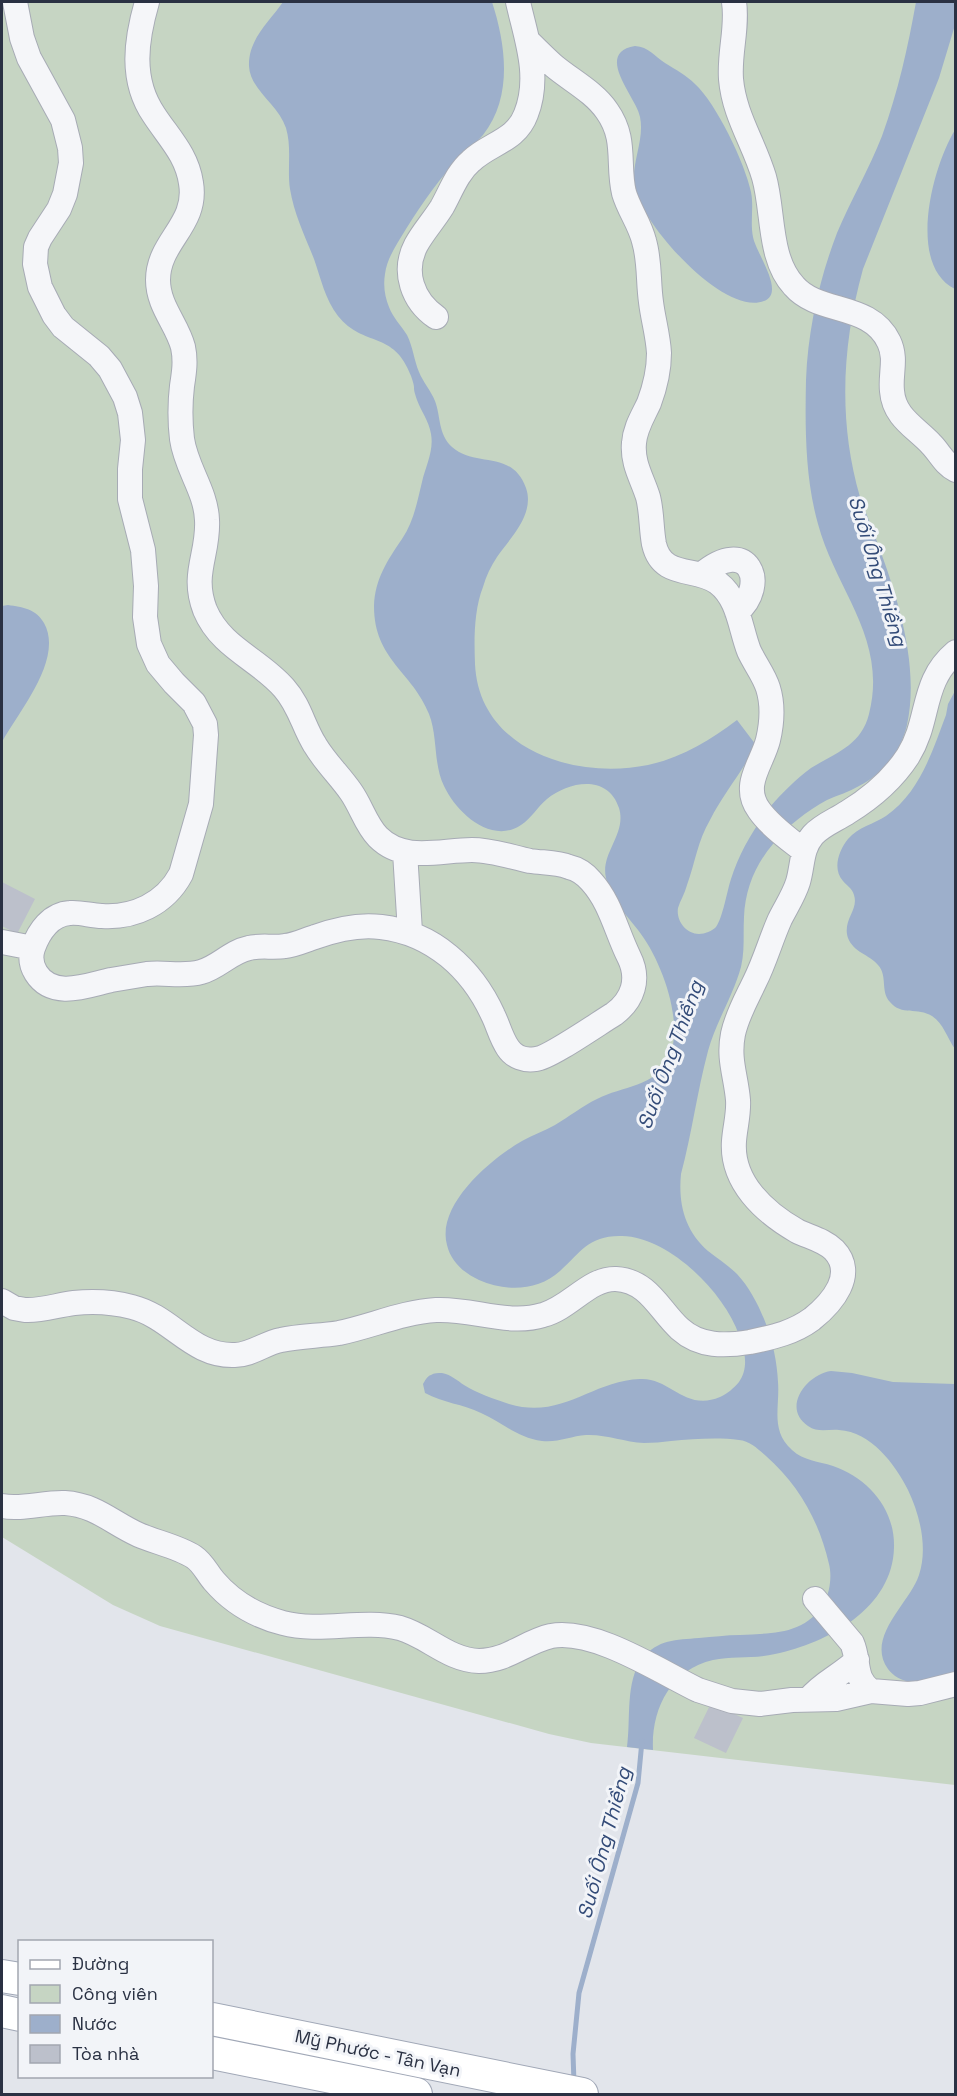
<svg xmlns="http://www.w3.org/2000/svg" width="957" height="2096" viewBox="0 0 957 2096" font-family="'Space Grotesk',sans-serif">
<style>
.green{fill:#c6d5c3}
.water{fill:#9dafcb}
.lines{fill:none;stroke-linecap:round;stroke-linejoin:round}
.stream{stroke:#9dafcb;stroke-width:5}
.building{fill:#bcc0cb}
.minor-casing{stroke:#a7abb5;stroke-width:26}
.major-casing{stroke:#a1a8b7;stroke-width:34}
.minor{stroke:#f5f6f9;stroke-width:24}
.major{stroke:#fff;stroke-width:32}
.labels{text-anchor:middle;dominant-baseline:central;stroke-width:6;stroke-linejoin:round;paint-order:stroke}
.street-label{font-size:18px;fill:#2a3143;stroke:#f2f4f8}
.water-label{font-size:20px;font-style:italic;fill:#334b78;stroke:#f2f4f8}
</style>
<rect width="100%" height="100%" fill="#e2e5eb"/>
<path class="green" d="M2,2H955V1785L591,1743L549,1734L160,1626L113,1605L2,1537Z"/>
<path class="water" d="M283,2H492C506,45 513,97 483,135C477,142 470,148 463,154C441,176 422,203 406,229C397,244 387,258 385,274C383,286 385,297 389,307C393,318 401,325 407,335C413,347 414,360 419,372C423,382 431,391 435,401C441,417 438,434 452,447C475,468 512,449 526,488C535,514 511,537 497,557C491,566 486,576 483,587C474,610 474,639 475,664C479,750 575,780 648,765C681,758 711,740 737,720L756,745C743,771 723,794 710,820C698,840 695,863 687,885C685,893 680,901 678,908C676,921 686,934 699,934C705,934 712,931 716,927C723,917 727,891 731,879C739,853 754,828 770,807C782,793 796,779 811,768C835,753 861,746 869,714C888,639 836,591 818,524C805,478 805,427 806,380C808,330 819,280 837,233C851,200 869,169 882,136C898,92 908,47 916,2H955V25L939,78L863,269C842,345 838,421 860,497C865,511 871,525 876,539C897,595 920,665 907,725C901,751 883,774 859,786C849,792 838,795 827,800C807,811 787,826 773,844C755,865 745,890 744,917C743,934 745,950 741,967C733,996 716,1022 708,1051C697,1092 692,1133 681,1174C678,1204 685,1231 708,1251C718,1259 728,1265 737,1274C750,1288 759,1306 766,1324C773,1342 777,1363 778,1382C780,1407 770,1430 792,1450C804,1461 818,1461 833,1466C868,1478 895,1509 894,1547C893,1608 828,1643 775,1654C755,1659 733,1656 713,1660C670,1670 651,1710 653,1750L627,1747C631,1719 625,1682 642,1659C658,1639 676,1640 699,1638C713,1637 726,1635 740,1635C773,1633 805,1635 824,1603C830,1592 832,1576 829,1564C819,1521 799,1485 766,1456C758,1449 750,1441 739,1440C718,1437 693,1439 671,1441C662,1442 653,1443 644,1443C624,1442 606,1434 586,1435C571,1436 557,1443 542,1441C517,1438 502,1422 481,1413C463,1404 443,1403 425,1393L423,1384C425,1381 427,1376 431,1375C434,1373 438,1373 442,1373C450,1374 458,1381 464,1385C477,1393 494,1399 509,1404C562,1420 591,1381 640,1379C670,1377 685,1412 720,1397C727,1394 734,1388 739,1382C749,1368 745,1350 739,1335C724,1292 669,1237 622,1236C589,1235 581,1252 560,1271C538,1291 506,1292 479,1280C464,1273 451,1262 447,1245C436,1205 491,1159 522,1141C533,1135 544,1131 555,1125C569,1117 582,1106 597,1099C622,1086 656,1087 669,1058C685,1022 661,959 638,930C626,915 610,898 606,878C600,853 627,834 619,808C608,774 569,781 547,799C537,807 532,818 521,825C491,845 456,812 444,786C433,763 438,737 429,714C412,671 374,660 374,606C375,579 387,561 402,539C414,521 417,502 422,482C426,465 434,451 431,434C429,421 421,411 417,400C411,382 417,393 411,376C394,330 364,348 338,316C325,299 321,279 314,259C305,236 294,214 290,189C287,169 292,148 286,128C278,104 250,90 249,66C248,39 270,21 283,2Z
M635,46C649,47 654,56 665,63C676,70 686,75 695,84C716,103 745,163 751,192C754,207 750,222 753,237C756,253 786,293 764,301C724,317 641,223 635,188C630,164 645,141 640,117C637,98 593,53 635,46Z
M955,130V289C906,265 933,165 955,130Z
M8,605C23,607 36,609 44,623C64,659 19,711 2,742V606Z
M955,691V1049C947,1038 944,1024 932,1016C918,1007 901,1016 890,1002C880,991 888,976 878,965C869,954 854,953 848,938C842,920 859,910 854,895C852,888 847,886 843,881C832,869 839,850 848,839C858,827 874,824 886,816C920,792 932,752 946,715L948,704Z
M831,1371L852,1373L893,1382L955,1384V1672C941,1674 925,1683 911,1682C902,1681 893,1676 888,1669C865,1637 910,1603 919,1575C928,1548 920,1515 908,1490C895,1464 871,1432 839,1430C828,1429 818,1433 808,1426C781,1408 807,1374 831,1371Z"/>
<g class="lines">
<path class="stream" d="M574,2083L573,2054L579,1993L638,1783L642,1741"/>
</g>
<path class="building" d="M2,882L35,899L17,934L2,926Z
M711,1703L743,1718L726,1753L694,1738Z"/>
<g class="lines">
<g class="minor-casing">
<path id="minor" d="M15,2L22,38L29,58L63,120L70,148L71,163L65,194L59,209L40,238L36,247L35,264L40,287L54,315L63,327L99,356L110,369L125,397L130,413L133,440L130,469V499L143,550L146,586L145,617L149,644L158,664L174,683L194,703L205,724L206,735L201,804L181,874C165,904 134,918 102,916C91,916 81,912 70,913C51,914 39,931 33,948C30,957 31,965 36,973C53,1000 88,985 111,980C123,978 135,976 147,974C165,972 184,977 201,972C219,967 230,952 249,948C261,945 273,948 285,946C295,945 305,940 315,937C337,929 359,924 381,927C433,933 472,969 493,1015C498,1025 501,1038 508,1048C514,1057 525,1061 536,1059C549,1058 599,1023 614,1014C633,1000 640,979 629,957C616,931 611,903 591,881C585,874 578,869 569,867C557,862 543,863 530,861C511,857 492,850 472,850C440,850 404,863 378,837C366,825 361,806 351,792C340,776 325,762 315,745C303,726 300,706 284,688C259,659 221,648 205,610C191,574 209,554 207,520C206,491 186,468 182,439C180,422 180,403 182,386C184,373 186,361 183,347C177,324 158,306 158,280C158,241 198,225 191,183C187,155 169,138 154,115C130,80 136,40 147,2
M734,2C738,27 729,52 731,79C734,115 754,143 764,177C774,212 768,258 794,286C819,315 870,302 889,342C897,359 890,374 892,391C894,417 915,427 931,444C940,453 944,464 956,470
M530,43C538,51 546,59 554,66C572,81 594,92 607,111C627,139 617,164 624,193C629,210 640,224 644,241C650,261 648,281 651,302C653,319 658,335 659,353C659,370 655,387 649,403C643,416 635,428 634,443C632,463 642,478 648,497C652,512 651,528 654,544C662,580 697,566 718,583C739,599 740,628 749,651C755,664 764,675 768,688C773,704 772,723 768,740C762,764 741,785 759,810C770,826 789,839 804,851
M436,317C413,301 402,272 416,245C423,232 434,220 442,207C451,191 457,173 471,161C490,143 516,141 526,114C541,76 526,38 518,2
M701,575C749,534 769,585 737,612
M405,852L410,932
M2,942L33,948
M2,1301L14,1308L25,1310C42,1311 57,1305 74,1303C93,1301 113,1302 132,1307C172,1317 192,1357 235,1355C251,1355 265,1343 281,1340C300,1336 320,1336 339,1333C372,1326 403,1312 436,1310C472,1308 508,1326 543,1315C570,1308 589,1278 616,1279C649,1281 659,1310 680,1329C700,1347 725,1346 750,1342C773,1337 793,1333 812,1319C832,1303 857,1274 834,1250C824,1240 809,1237 797,1231C764,1212 731,1182 734,1141C735,1127 739,1114 738,1100C736,1076 728,1059 733,1034C737,1015 747,998 755,981C765,961 771,939 780,919C786,907 794,895 798,882C803,865 801,849 813,835C822,825 836,820 848,812C871,798 893,779 908,756C931,719 920,682 956,652
M2,1506C22,1510 44,1502 65,1503C96,1505 112,1523 139,1535C155,1542 179,1547 194,1557C203,1563 207,1573 214,1581C232,1602 256,1616 283,1623C321,1633 361,1619 400,1628C428,1636 448,1660 479,1661C507,1661 525,1642 551,1636C594,1628 659,1671 698,1690L732,1701L760,1704L792,1700L836,1699L871,1691L908,1694L920,1693L956,1684
M815,1599L852,1643C860,1661 853,1678 871,1691
M809,1699C823,1682 842,1675 857,1660"/>
</g>
<g class="major-casing">
<path id="major" d="M2,1976L20,1979
M2,2011L20,2015
M212,2019L582,2094
M212,2053L416,2094"/>
</g>
<use href="#minor" class="minor"/>
<use href="#major" class="major"/>
</g>
<g class="labels">
<g class="street-label">
<text transform="translate(378 2053) rotate(12)">Mỹ Phước - Tân Vạn</text>
</g>
<g class="water-label">
<text transform="translate(878 571) rotate(73)">Suối Ông Thiềng</text>
<text transform="translate(670 1055) rotate(-70)">Suối Ông Thiềng</text>
<text transform="translate(604 1843) rotate(-75)">Suối Ông Thiềng</text>
</g>
</g>
<rect width="957" height="2096" fill="none" stroke="#2a3143" stroke-width="6"/>
<rect x="18" y="1940" width="195" height="138" fill="#f2f4f8" stroke="#a2a6b0" stroke-width="1.5"/>
<rect x="30" y="1960" width="30" height="9" fill="#ffffff" stroke="#a2a6b0" stroke-width="1.5"/>
<text x="72" y="1970" font-size="18" fill="#2a3143">Đường</text>
<rect x="30" y="1985" width="30" height="18" fill="#c6d5c3" stroke="#a2a6b0" stroke-width="1.5"/>
<text x="72" y="2000" font-size="18" fill="#2a3143">Công viên</text>
<rect x="30" y="2015" width="30" height="18" fill="#9dafcb" stroke="#a2a6b0" stroke-width="1.5"/>
<text x="72" y="2030" font-size="18" fill="#2a3143">Nước</text>
<rect x="30" y="2045" width="30" height="18" fill="#bcc0cb" stroke="#a2a6b0" stroke-width="1.5"/>
<text x="72" y="2060" font-size="18" fill="#2a3143">Tòa nhà</text>
</svg>
